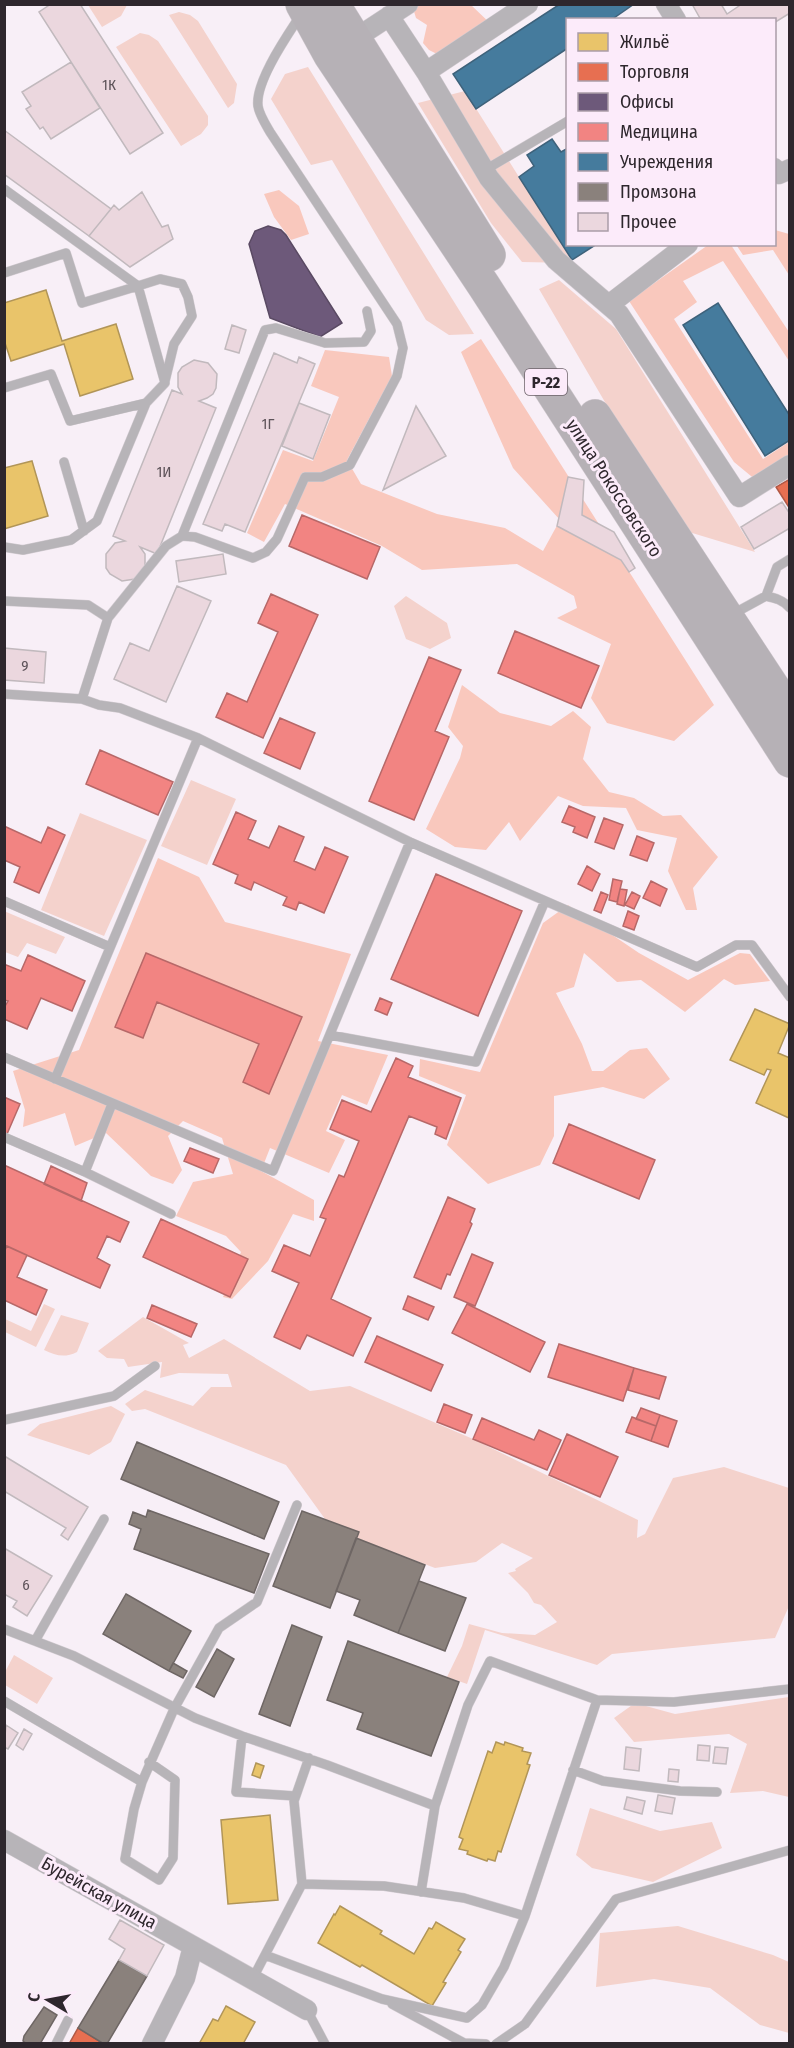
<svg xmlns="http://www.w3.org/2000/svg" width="794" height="2048" viewBox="0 0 794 2048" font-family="'Fira Sans Condensed',sans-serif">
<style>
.green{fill:#f4d2cc}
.forest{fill:#f9c8bd}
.homes{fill:#e9c46a;stroke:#b19558;stroke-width:1.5}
.shops{fill:#e76f51;stroke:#b05946;stroke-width:1.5}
.offices{fill:#6d597a;stroke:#5a4a63;stroke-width:1.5}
.health{fill:#f28482;stroke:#b76868;stroke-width:1.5}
.public{fill:#457b9d;stroke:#3e627b;stroke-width:1.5}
.industry{fill:#8a817c;stroke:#6e6664;stroke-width:1.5}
.building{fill:#ebd7de;stroke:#c1b9bd;stroke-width:1.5}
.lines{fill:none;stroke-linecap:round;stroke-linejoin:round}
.lane-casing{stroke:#d3ccd2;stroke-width:10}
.street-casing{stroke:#d3ccd2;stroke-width:21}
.highway-casing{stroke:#d3ccd2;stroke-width:34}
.lane{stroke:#b7b4b8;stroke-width:9}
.street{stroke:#b7b4b8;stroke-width:20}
.highway{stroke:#b6b1b6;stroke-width:33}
.labels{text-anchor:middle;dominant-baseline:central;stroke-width:6;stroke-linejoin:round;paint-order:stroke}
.number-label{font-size:15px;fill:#5d5359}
.shield{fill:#fcebfa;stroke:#6c626a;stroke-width:1.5}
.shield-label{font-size:16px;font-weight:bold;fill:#2e272d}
.street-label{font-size:18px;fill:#2e272d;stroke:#fcebfa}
</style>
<rect width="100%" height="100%" fill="#f8eff7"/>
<path class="green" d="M127,5L121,16L102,27L88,5Z
M179,12L190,15L198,21L237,84L234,103L228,108L169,15Z
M140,33L149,35L158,41L208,116V125L201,134L181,146L116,47Z
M308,67L474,334L449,335L426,320L332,160L311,165L271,99L285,74Z
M465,91L573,263L522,262L491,223L418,103Z
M559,280L616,329L755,552L679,529L539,289Z
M406,596L447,623L451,638L430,649L406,639L394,606Z
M191,780L236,799L207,865L161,846Z
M80,813L147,840L104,936L41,910Z
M4,911L65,937L56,954L27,943L18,957L5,952Z
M44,1304L55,1309L36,1347L5,1332V1319L31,1331Z
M61,1315L89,1323L77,1352C65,1358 56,1356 44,1350Z
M143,1317L189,1343L183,1345L189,1358L224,1339L310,1391L350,1386L473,1439L638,1520L637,1538L645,1534L673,1478L724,1467L789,1488V1606L775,1638L612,1654L597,1665L485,1630L467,1684L447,1677L462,1646L469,1624L502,1633L535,1635L557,1622L541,1605L534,1603L528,1593L508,1573L516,1571L515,1569L533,1558L502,1543L476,1562L435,1568L356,1538L358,1532L325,1519L286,1465L145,1409L132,1411L125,1404L145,1390L193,1406L211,1387H232L228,1374L179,1373L160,1378L162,1362L128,1367L124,1359L107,1358L98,1351Z
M111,1406L125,1414L111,1442L89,1455L27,1435L40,1424Z
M14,1655L53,1678L37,1704L5,1685V1672Z
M789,1697V1797L763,1791L730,1793L747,1744L729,1734L634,1742L614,1718L635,1703L675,1714Z
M590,1808L660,1831L712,1822L722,1848L653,1882L592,1868L576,1855Z
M678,1926L773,1955L789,1962V2033L760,2025L710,1988L654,1979L596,1987L600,1933Z"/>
<path class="forest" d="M412,5H471L493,26L443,57L429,50L423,43L427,25L416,18Z
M279,190L299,206L309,234L291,240L274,217L264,194Z
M775,230L789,234V275L773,250L743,255L737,246L774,244Z
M708,245H731L789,332V361L723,261L683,281L697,302L674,319L763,459L789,442V462L757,481L734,462L629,301Z
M481,339L714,705L674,741L607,723L591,698L611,644L557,618L577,608L574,596L517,564L422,570L382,546L285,504L264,542L247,533L283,450L313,461L339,397L311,386L325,350L389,357L392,376L347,460L361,484L437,514L505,528L543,551L560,520L513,468L461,352Z
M462,685L500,713L551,726L573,711L591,727L583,759L609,792L634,798L663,816L681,815L718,857L693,888L697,910H686L668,871L677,838L637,830L626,808L583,806L558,796L520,841L509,822L486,850L455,847L426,829L460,758L463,746L448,727Z
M158,858L199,877L225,922L351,954L318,1041L388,1055L367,1105L342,1095L326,1131L345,1140L329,1173L270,1148L261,1171L314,1200V1221L293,1214L268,1261L232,1299L223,1297L241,1252L226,1236L176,1216L193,1182L233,1174L222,1138L183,1121L168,1136L182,1170L173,1184L151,1176L106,1133L75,1146L65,1113L23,1127L25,1110L13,1071L79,1050Z
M568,905L639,953L688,980L740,953L750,954L770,981L735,985L724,979L685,1012L641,980L617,982L584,953L574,987L556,993L582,1044L592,1071H603L630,1050L647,1048L670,1079L644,1099L603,1087L554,1096V1136L540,1165L488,1184L447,1145L466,1095L419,1076L420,1059L480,1072L543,923Z"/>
<path class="homes" d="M46,290L62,341L116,324L133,379L80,396L64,344L11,361L4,340V303Z
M32,461L48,516L4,529V468Z
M755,1009L790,1024L778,1053L790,1058L789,1118L756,1103L771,1070L767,1069L764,1075L730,1060Z
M496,1742L504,1745L505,1742L523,1748L522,1751L531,1753L527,1764L530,1765L501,1852L498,1851L495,1861L488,1859L487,1861L467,1854L468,1851L459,1849L463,1839L459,1837L488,1751L492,1753Z
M256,1763L264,1766L260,1778L252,1775Z
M270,1815L278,1900L228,1904L221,1820Z
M340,1906L382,1931L380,1934L414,1954L429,1928L432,1929L436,1922L465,1939L458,1950L461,1952L443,1982L446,1983L432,2006L362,1965L360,1967L318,1943L334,1914L335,1915Z
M226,2006L255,2022L243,2044H199L213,2019L218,2021Z"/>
<path class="shops" d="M790,479V509L776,487Z
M78,2028L104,2044H69Z"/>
<path class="offices" d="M268,226L281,230L286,235L342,323L320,337L270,318L249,244L255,231Z"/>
<path class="health" d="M302,515L380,547L367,579L289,546Z
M271,594L318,615L263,738L216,717L227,693L247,702L278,632L258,623Z
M515,631L599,666L581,708L498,673Z
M429,657L461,670L435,731L449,737L414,820L369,801Z
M280,718L315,733L300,769L264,753Z
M100,750L173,782L158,815L86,784Z
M569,806L595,817L587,838L573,832L575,827L562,822Z
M236,812L256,821L248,839L269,848L279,826L304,837L294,861L315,870L325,847L348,857L324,913L299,902L296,910L283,905L287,897L254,882L251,890L235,883L238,875L213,864Z
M604,818L623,825L614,849L595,842Z
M4,826L41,843L48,827L65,835L39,893L14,882L20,867L4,860Z
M637,836L654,843L647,861L630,855Z
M587,866L600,874L592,891L578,884Z
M436,874L522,911L478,1016L391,979Z
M613,879L622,881L617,902L609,900Z
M651,881L667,889L660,906L643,898Z
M620,889L627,890L624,906L617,904Z
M601,892L608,895L601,913L594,910Z
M632,892L640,896L634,909L625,905Z
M628,911L639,916L634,930L623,926Z
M146,953L302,1017L269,1094L243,1082L259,1044L157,1002L143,1038L115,1027Z
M28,955L85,981L72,1011L41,998L27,1029L4,1019V1008L8,1001L4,1000V964L21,971Z
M380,998L392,1003L387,1015L375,1010Z
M396,1058L413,1066L408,1077L461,1098L446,1139L435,1134L437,1127L409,1116L331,1299L371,1318L353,1356L307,1335L300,1349L274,1337L299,1283L272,1271L284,1245L310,1256L326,1219L320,1217L339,1175L344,1177L359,1141L330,1129L342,1100L371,1112Z
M4,1097L20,1104L4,1141Z
M569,1124L655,1160L639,1199L553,1163Z
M190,1148L219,1159L213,1173L184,1161Z
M4,1165L129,1222L120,1242L107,1236L97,1258L110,1265L100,1288L4,1245Z
M51,1166L87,1183L81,1201L44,1184Z
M448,1197L475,1209L470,1222L472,1224L450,1275L447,1274L441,1289L414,1277Z
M161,1219L248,1259L230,1297L143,1257Z
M7,1246L27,1255L17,1277L47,1290L36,1315L4,1300V1252Z
M472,1254L493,1263L475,1306L454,1297Z
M408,1296L434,1307L428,1320L403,1309Z
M467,1304L545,1342L530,1372L452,1333Z
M152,1305L197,1324L191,1337L147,1318Z
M377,1336L443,1365L431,1391L365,1362Z
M559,1344L634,1368L623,1401L548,1377Z
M634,1368L666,1377L659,1399L628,1390Z
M444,1404L472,1415L465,1433L437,1422Z
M641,1408L660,1415L656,1426L636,1419Z
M660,1415L677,1421L668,1447L651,1441Z
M632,1417L656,1426L651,1441L626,1432Z
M482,1418L534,1440L539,1430L561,1440L547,1470L473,1439Z
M567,1434L618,1457L600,1497L549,1475Z"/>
<path class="public" d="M560,4H634L611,20H568V48L476,109L453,74Z
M552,139L561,152L568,148V244H597L572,260L519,177L534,166L527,155Z
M718,303L790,416V440L765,456L683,325Z"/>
<path class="industry" d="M137,1442L279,1502L264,1539L121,1479Z
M148,1510L269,1554L254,1593L134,1549L141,1529L129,1524L133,1512L146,1517Z
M302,1511L359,1532L330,1608L273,1586Z
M356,1538L425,1565L398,1633L354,1615L360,1600L336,1591Z
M419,1581L466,1598L445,1651L398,1633Z
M126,1594L191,1631L169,1671L103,1634Z
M292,1625L322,1637L290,1726L259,1714Z
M348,1641L459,1682L431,1756L357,1729L363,1713L327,1700Z
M217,1649L234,1659L214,1697L196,1687Z
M173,1663L187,1671L183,1678L169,1671Z
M119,1960L147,1976L107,2044H104L78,2028Z
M44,2007L57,2015L40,2044H27L23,2041L24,2036Z"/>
<path class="building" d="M51,4H80L163,133L130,154L39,12Z
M692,4H721L727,14L742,4H790V13L774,23V20H701Z
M71,62L100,108L51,139L43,127L40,129L26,109L31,106L22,92Z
M4,130L111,209L89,236L4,174Z
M142,192L162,227L168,225L173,239L130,267L89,236L114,205L119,210Z
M232,325L246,330L239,353L225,349Z
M274,353L297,363L299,357L315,364L245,532L225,524L222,531L203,524Z
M194,360L208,363L217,374L216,388L213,394L207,398L199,401L216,408L157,554L140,547L145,554V568L135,579L122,581L110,574L106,568V554L115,543L125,541L113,536L172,390L182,394L178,387V373L182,367Z
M299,403L330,415L313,459L282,446Z
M416,406L446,456L383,490Z
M568,477L584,480L582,515L614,532L635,568L629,572L621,560L557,526Z
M782,502L790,514V528L754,549L741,527Z
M223,554L226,574L179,582L176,561Z
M177,586L211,601L166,702L114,679L130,643L149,651Z
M4,648L46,652L44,683L4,680Z
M6,1457L88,1507L68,1540L61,1535L66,1528L4,1491V1459Z
M4,1548L52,1576L27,1616L13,1607L17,1601L4,1594Z
M6,1725L18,1733L8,1749L4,1747Z
M24,1729L32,1734L23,1750L16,1745Z
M698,1745L710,1746L709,1761L697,1760Z
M626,1747L641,1749L639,1771L624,1769Z
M715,1747L728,1748L726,1764L713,1763Z
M669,1769L679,1770L678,1782L668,1781Z
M658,1795L675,1798L672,1814L655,1811Z
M627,1797L645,1801L642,1814L624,1809Z
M120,1920L164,1945L147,1976L119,1960L125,1949L109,1939Z"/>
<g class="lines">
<g class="lane-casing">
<path id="lane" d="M485,170L568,121
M4,189L138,286L160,279L182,284L188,297L192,316L174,344L165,381
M4,273L66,253L82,303L138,286L165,383L146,403L97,521L71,540L23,550L4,547
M4,388L51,374L70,421L146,403
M64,462L84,531
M182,536L265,330L276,328L325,343L364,342L371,331L367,311
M766,596L777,567L790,559
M4,601L88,605L108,618
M731,615L766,596C775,598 783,600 790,608
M4,694L82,699L99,705L120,708L198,738L410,842L697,967L736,945H752L790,997
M82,699L108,618L166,546L182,536L195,537L253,558L266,552L277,539L305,477H322L350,465L397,376L403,348L397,324L270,132C266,125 259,114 258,106C255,82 287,36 300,16
M4,901L110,947
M330,1035L476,1062L545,901
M4,1057L273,1171L410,842
M55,1079L198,738
M4,1137L85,1172L171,1214
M85,1172L112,1104
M4,1420L114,1396L155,1366
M4,1629L35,1641L104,1519
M35,1641L74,1656L195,1718L242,1736L327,1765L435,1806L468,1705L490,1661L597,1700
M4,1701L142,1782
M242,1736L236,1792L295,1796
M149,1762L175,1780L173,1858L159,1880L125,1859L134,1809L142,1782L174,1709L219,1628L257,1602L297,1505
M573,1770L603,1781L680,1791L717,1792
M302,1884L294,1801L309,1758
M421,1892L435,1806
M265,1955L302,1884L384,1886L464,1898L525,1916L597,1700L674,1702L790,1689
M253,1978L265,1955L382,1999L467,2018L482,2005L504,1967L525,1916
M392,2004L464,2043L486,2044
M307,2010L325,2044
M56,2044L68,2020
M496,2044L525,2024L616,1899L790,1850"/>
</g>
<g class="street-casing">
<path id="street" d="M666,4L676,20
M389,16L426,72L489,178L556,260L619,314L739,497L790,465
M347,44L408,4
M426,72L528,4
M774,168L779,174L790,169
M610,304L688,244
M4,1840L307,2010
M152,2044L185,1978L193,1946"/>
</g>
<g class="highway-casing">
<path id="highway" d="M302,4L330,55L484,286L790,761
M333,4L489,255
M595,416L790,713"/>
</g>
<use href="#lane" class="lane"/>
<use href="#street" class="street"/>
<use href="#highway" class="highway"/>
</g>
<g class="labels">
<g class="number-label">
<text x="109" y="85">1К</text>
<text x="268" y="424">1Г</text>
<text x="164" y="472">1И</text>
<text x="25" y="666">9</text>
<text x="26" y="1585">6</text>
</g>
<rect class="shield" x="525" y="369" width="42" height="26" rx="4.5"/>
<g class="shield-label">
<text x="546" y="382">Р-22</text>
</g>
<g class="street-label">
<text transform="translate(614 488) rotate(57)">улица Рокоссовского</text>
<text transform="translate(99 1893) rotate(29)">Бурейская улица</text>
</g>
</g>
<rect width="794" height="2048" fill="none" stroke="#2e272d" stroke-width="12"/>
<rect x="566" y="18" width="210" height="228" fill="#fcebfa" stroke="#aa9da8" stroke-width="1.5"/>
<rect x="578" y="33" width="30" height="18" fill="#e9c46a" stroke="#aa9da8" stroke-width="1.5"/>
<text x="620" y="48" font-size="18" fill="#2e272d">Жильё</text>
<rect x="578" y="63" width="30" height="18" fill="#e76f51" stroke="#aa9da8" stroke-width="1.5"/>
<text x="620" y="78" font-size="18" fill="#2e272d">Торговля</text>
<rect x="578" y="93" width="30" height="18" fill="#6d597a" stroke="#aa9da8" stroke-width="1.5"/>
<text x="620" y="108" font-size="18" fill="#2e272d">Офисы</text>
<rect x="578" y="123" width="30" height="18" fill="#f28482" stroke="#aa9da8" stroke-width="1.5"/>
<text x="620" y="138" font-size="18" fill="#2e272d">Медицина</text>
<rect x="578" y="153" width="30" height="18" fill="#457b9d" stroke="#aa9da8" stroke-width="1.5"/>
<text x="620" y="168" font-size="18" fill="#2e272d">Учреждения</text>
<rect x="578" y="183" width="30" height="18" fill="#8a817c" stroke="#aa9da8" stroke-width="1.5"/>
<text x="620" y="198" font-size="18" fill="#2e272d">Промзона</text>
<rect x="578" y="213" width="30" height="18" fill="#ebd7de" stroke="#aa9da8" stroke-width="1.5"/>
<text x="620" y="228" font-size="18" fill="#2e272d">Прочее</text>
<g transform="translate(48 2000) rotate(280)" stroke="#fcebfa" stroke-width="4.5" paint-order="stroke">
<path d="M0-4.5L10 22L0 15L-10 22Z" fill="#2e272d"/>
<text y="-9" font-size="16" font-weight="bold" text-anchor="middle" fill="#2e272d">С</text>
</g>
</svg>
